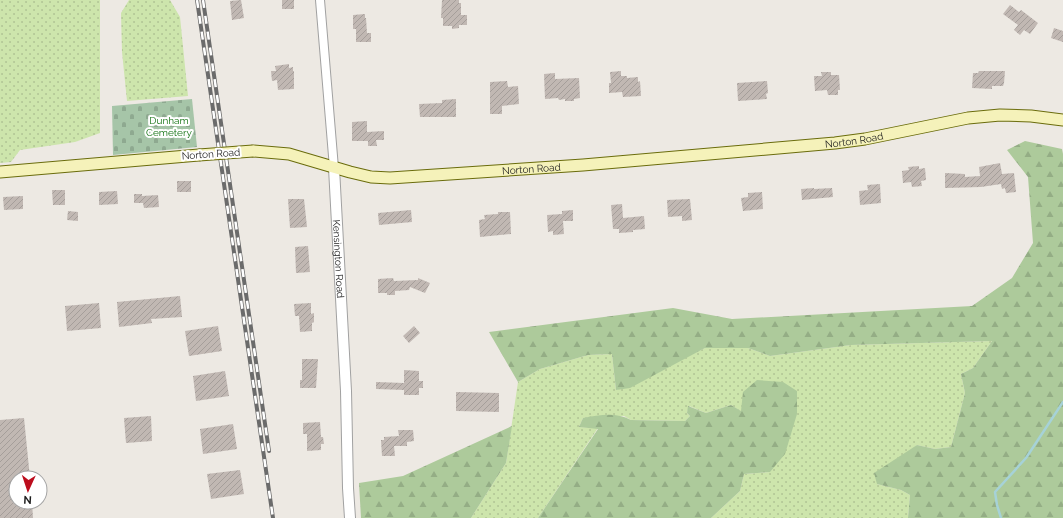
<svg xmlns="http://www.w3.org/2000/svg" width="1063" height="518" viewBox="0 0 1063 518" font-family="Raleway,sans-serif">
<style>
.grass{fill:url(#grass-dots)}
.forest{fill:url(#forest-firs)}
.cemetery{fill:url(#cemetery-stones)}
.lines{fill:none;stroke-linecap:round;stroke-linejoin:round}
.stream{stroke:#a6d2d8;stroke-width:2.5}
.building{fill:url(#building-hatch)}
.minor-casing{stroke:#a1a1a1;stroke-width:10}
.tertiary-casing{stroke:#a1a1a1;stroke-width:12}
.secondary-casing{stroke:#6a6c0c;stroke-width:13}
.minor{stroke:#fff;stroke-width:8}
.tertiary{stroke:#fff;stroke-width:10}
.secondary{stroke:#f5f2ba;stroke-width:11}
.rail-casing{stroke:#6b6b6b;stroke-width:4}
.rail{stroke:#fff;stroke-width:2.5;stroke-dasharray:8;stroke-linecap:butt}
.secondary-bridge-casing{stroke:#6a6c0c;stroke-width:13;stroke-linecap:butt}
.secondary-bridge{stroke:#f5f2ba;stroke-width:11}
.labels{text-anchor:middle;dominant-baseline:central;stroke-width:4;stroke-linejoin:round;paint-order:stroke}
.park-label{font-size:10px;fill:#137312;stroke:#fff}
.street-label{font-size:10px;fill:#1d1d1d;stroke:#fff}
</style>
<defs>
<pattern id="grass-dots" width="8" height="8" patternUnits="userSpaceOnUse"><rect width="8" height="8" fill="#cde5ac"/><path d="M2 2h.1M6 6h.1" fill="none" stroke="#b0c494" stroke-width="1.8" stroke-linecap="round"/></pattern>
<pattern id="forest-firs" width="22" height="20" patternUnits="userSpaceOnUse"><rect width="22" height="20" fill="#adca9b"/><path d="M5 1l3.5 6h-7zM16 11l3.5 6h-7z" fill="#94ad85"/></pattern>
<pattern id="cemetery-stones" width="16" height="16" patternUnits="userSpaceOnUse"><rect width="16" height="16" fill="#a6c5a8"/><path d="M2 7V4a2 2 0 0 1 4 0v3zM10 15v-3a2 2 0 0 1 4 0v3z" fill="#8ea990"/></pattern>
<pattern id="building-hatch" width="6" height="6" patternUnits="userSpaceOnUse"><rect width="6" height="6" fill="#c1b8b3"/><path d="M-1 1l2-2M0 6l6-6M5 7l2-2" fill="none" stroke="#a59e9a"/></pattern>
</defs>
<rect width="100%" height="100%" fill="#ede9e3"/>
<path class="grass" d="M0,0H100V133L75,142L20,150L11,162L0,163Z
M129,0H170L180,17L188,96L127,101L122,52L121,13Z
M992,341L973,368L961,374L965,393L951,447L935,449L917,445L877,484L901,490L910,495L908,518H711L740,491L744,474L770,472L742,412L731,405L706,413L689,406L687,413L690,416L685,421L631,420L624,416L583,418L579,427L598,428L538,518H471L506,463L518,382L540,369L588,355L612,354L616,390L705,348H748L770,356L851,345Z"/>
<path class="forest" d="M1025,141L1062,149L1063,154V518H908L910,495L901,490L877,484L874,473L917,445L935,449L951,447L965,393L961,374L973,368L992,341L851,345L770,356L748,348H705L630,388L616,390L612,354L588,355L540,369L518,382L489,332L673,308L732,319L972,306L1012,278L1033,243L1028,177L1007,150Z
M757,380L783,382L797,391V414L785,454L770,472L744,474L740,491L711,518H538L598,429L579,427L583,418C600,415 616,412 631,420L685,421L690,416L687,413L688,406L706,413L731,405L741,411L743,392Z
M512,426L506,463L471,518H361L359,483L403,476Z"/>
<path class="cemetery" d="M192,99L197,147L113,155L112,106Z"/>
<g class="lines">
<path class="stream" d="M1001,518L997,505L995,492L1026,458L1063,402"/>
</g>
<path class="building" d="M241,0L244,18L232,20L230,1Z
M282,0H294V9H282Z
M442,0H459V3H461V15H467V25H459V28L452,29V26H443V18H441Z
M1010,5L1019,12L1021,10L1038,23L1030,34L1024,30L1020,35L1014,30L1018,25L1003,14Z
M365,14V18H366L367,33H371V42H356V29H353V15Z
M1054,28L1063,31V42L1051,38Z
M289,64V68L293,67V71H294V89L278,90L277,80L272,81L271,71H276L275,66Z
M621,71V76H627V78L638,77V82L640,81L641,96L623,97L622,92L609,93V83H611L610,72Z
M979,71H1005L1004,83L1003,86H992V89L972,88L973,73H978Z
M821,72H831V75H839L840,90H838V95H828L827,90L815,91L814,76H822Z
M555,73V79L579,78L580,98L574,99V101H565V99L559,100L558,98L545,99L544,74Z
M507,81L508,87L518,86L519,104L502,106V114H490V82Z
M767,81L768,93L766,94L767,99L738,101L737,83Z
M456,99V117H420L419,104L442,103V100Z
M367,121V132L384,131V140H376L377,146H368V141H352V122Z
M1000,163L1002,174L1014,173L1016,192L1006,193L1005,188L1002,189L1001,184L981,187L945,188V173L965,174V177L980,176L979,167Z
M919,166V169L925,168L926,180L921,181L922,186L912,187L911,182L903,183L902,171L909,170L908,167Z
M177,181H191V192H177Z
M880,184L881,203L860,205L859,191L868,190L867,185Z
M814,188V189L832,188L833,197L802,200L801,189Z
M52,190H65V205H53Z
M117,191L118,204L99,205V192Z
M762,192L763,209L743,211L741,198L748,197V193Z
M134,194H142V196L158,195L159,207L144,208L143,203H134Z
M23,196V209L4,210L3,197Z
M288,199H304L307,227L290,228Z
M690,199L692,220L682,221V216L668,217L667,200Z
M622,204L623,218L644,216L645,229L633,230V232L619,233V229H613L611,205Z
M411,210L412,222L379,225L378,213Z
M573,210V221H563L564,234L553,235V231L548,232L547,215L562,214V211Z
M68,211L78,212V221L67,220Z
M498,212H510L511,234L480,237L479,220L485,219L484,215L498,214Z
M308,246L310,272L296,273L295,247Z
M393,278L394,281L418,280V278L430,283L425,293L410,287L409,290L395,291V295H387V293H378V279Z
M180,296L182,317L151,319L152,323L119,327L117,302Z
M99,303L101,328L67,331L65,306Z
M311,303V314L314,313V322L312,323V331L300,332L299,316H295L294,304Z
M218,326L222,351L189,356L185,331Z
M414,326L420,333L409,343L403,336Z
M302,359H318L316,388H300V380H302Z
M404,370L419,371V381H423V388H419V395H404V390L376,389V382L404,383Z
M225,371L229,396L196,401L193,376Z
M456,392L499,393V412L456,411Z
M151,416L152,441L126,443L124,418Z
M24,418L30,478H16V502H32L33,518H0V420Z
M320,422L321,437H323L324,444H321V450L307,451V434H303V423Z
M233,424L237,449L203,454L200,429Z
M398,430H413L414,441L407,442V446H394L395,456H382L381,440H384V437L399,436Z
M240,470L244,494L211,499L207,474Z"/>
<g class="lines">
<g class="minor-casing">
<path id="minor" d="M320,0L334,168"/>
</g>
<g class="tertiary-casing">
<g id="tertiary">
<path id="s1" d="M334,168L346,391L348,488L350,518"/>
</g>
</g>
<g class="secondary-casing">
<g id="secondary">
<path id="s2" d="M253,151L289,154L350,172L371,177L390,178L583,165L835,143L865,139L968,118L1000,115L1031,116L1063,120"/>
<path d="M0,172L199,155"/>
</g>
</g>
<use href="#minor" class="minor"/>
<use href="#tertiary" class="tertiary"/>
<use href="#secondary" class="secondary"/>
<g class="rail-casing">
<path id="rail" d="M197,0L273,518
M203,0L269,451"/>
</g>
<use href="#rail" class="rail"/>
<g class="secondary-bridge-casing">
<path id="secondary-bridge" d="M199,155L253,151"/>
</g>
<use href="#secondary-bridge" class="secondary-bridge"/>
</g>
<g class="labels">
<g class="park-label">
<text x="169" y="120">Dunham<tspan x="169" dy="12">Cemetery</tspan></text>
</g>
<g class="street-label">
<text stroke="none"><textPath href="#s2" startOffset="606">Norton Road</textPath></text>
<text transform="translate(211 154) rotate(-4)">Norton Road</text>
<text stroke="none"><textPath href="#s2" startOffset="282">Norton Road</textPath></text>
<text stroke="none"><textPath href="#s1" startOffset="91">Kensington Road</textPath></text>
</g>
</g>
<g transform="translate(28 490) rotate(183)"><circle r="19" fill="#ffffff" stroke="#a5a5a5"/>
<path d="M0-3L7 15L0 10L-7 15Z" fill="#bc0d1d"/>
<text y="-6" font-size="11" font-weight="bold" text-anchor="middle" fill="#1d1d1d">N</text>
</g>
</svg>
